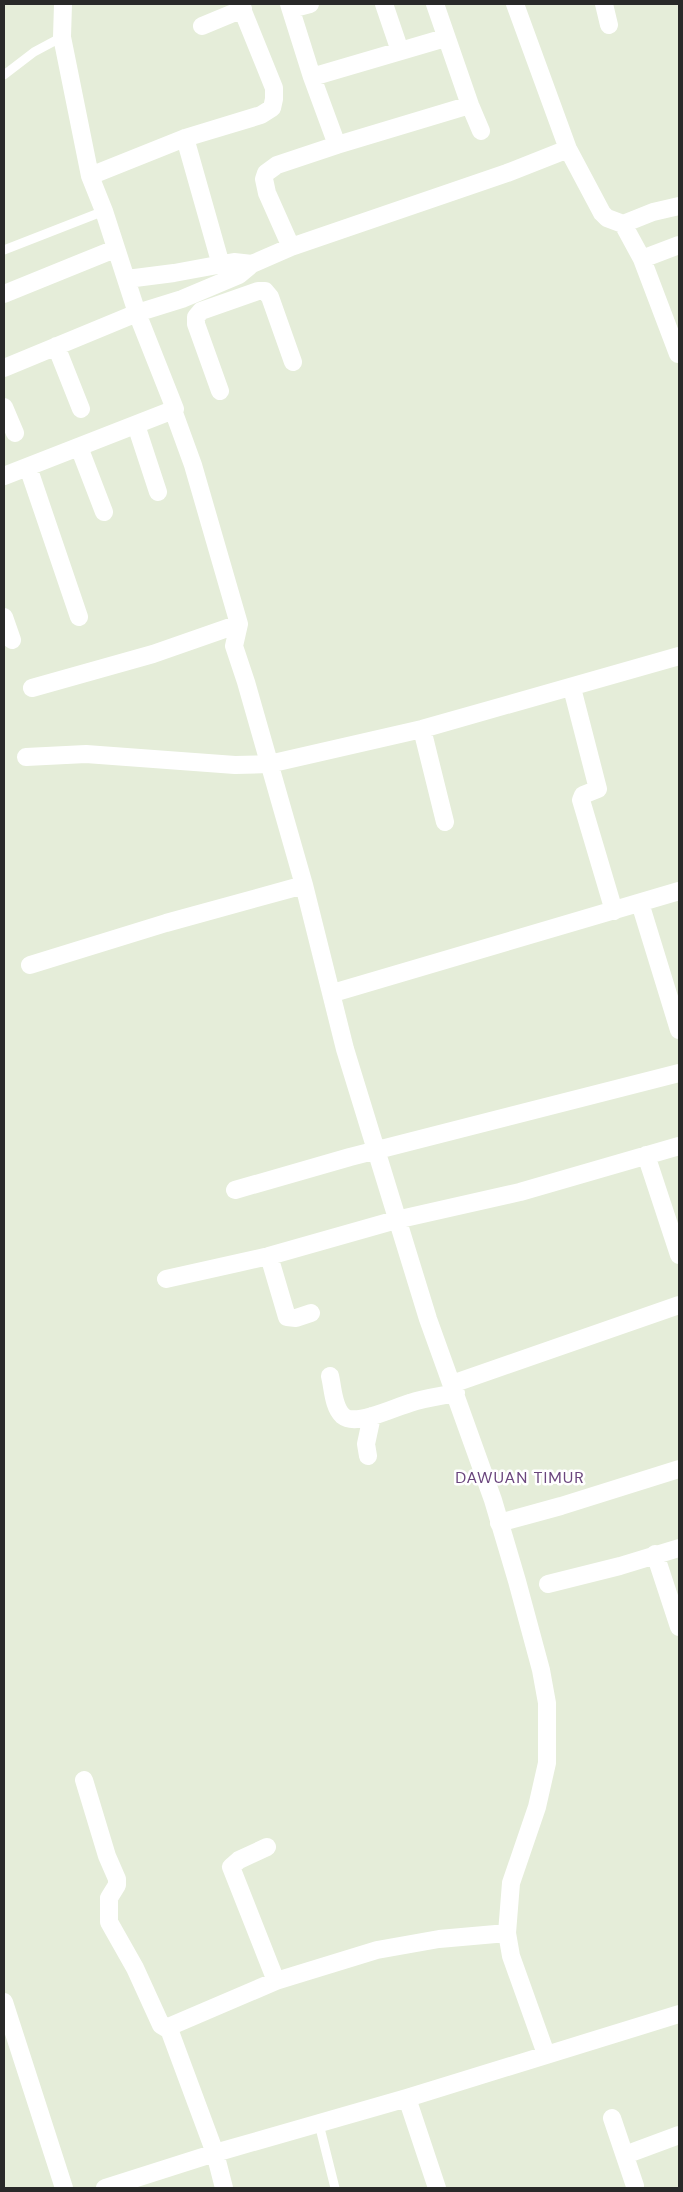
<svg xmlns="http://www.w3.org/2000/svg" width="683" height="2192" viewBox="0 0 683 2192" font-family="'DM Sans',sans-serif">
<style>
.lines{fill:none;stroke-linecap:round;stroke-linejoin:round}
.service{stroke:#fff;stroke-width:9}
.minor{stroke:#fff;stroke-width:18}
.labels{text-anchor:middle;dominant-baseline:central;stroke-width:5;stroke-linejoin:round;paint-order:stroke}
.quarter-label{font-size:16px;letter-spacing:1px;fill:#6a457d;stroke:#fff}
</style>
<rect width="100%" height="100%" fill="#e5edd9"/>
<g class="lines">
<path class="service" d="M4,75L34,52L62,37
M4,250L104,211
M319,2124L335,2188"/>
<path class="minor" d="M63,4L62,37L90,176L104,211L137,313L175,409L173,410L193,465L239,624L234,646L246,682L304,885L345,1049L428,1319L493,1500L517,1581L541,1670L547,1703V1763L537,1807L511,1883L507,1933L511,1956L546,2054
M289,4L312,77L337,145L277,165L266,173L264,179L267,193L291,247
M384,4L400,51
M435,4L470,105L481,131
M604,4L609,25
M291,9L310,4
M202,26L243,9
M312,77L445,38
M185,138L221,265
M337,145L470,105
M568,149L602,213L607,218L623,224L642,259L678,354
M90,176L185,138L261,115L272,108L274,99V88L240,4
M623,224L653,212L679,206
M642,259L679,245
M127,279L174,273L234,262L252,264
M4,294L115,249
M56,346L81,409
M4,368L137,313L182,299L239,275L252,264L291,247L507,173L568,149L515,4
M220,391L196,324V317L201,311L258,291H265L270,297L293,362
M4,407L15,433
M136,425L158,492
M79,447L104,512
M28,467L79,617
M4,476L173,410
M4,617L12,640
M32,688L153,654L239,624
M572,688L598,789L583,795L581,800L614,911
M422,729L445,822
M26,757L86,754L235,765L269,764L422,729L679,656
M640,903L679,1030
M30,965L166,923L304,885
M333,993L679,891
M646,1155L679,1255
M235,1190L350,1157L679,1073
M269,1256L287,1317L296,1318L311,1313
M166,1279L269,1256L396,1220L520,1192L679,1146
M330,1376C333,1388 333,1407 343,1416C356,1427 395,1407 410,1403C424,1398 441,1396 456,1393
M452,1384L679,1305
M368,1456L366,1444L372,1416
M499,1523L561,1506L679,1469
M655,1554L679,1627
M548,1584L620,1566L679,1548
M84,1780L107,1856L117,1879V1885L109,1898V1922L135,1968L161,2025L166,2028L276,1981L377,1950L439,1939L507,1933
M267,1847L239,1860L231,1867L276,1981
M4,2002L64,2188
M169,2029L215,2153L224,2188
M407,2098L437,2188
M612,2118L635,2186
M625,2155L679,2135
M105,2188L215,2153L407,2098L679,2014"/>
</g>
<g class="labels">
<g class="quarter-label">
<text x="520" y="1477">DAWUAN TIMUR</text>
</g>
</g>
<rect width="683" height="2192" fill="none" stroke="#292929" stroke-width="10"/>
</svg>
